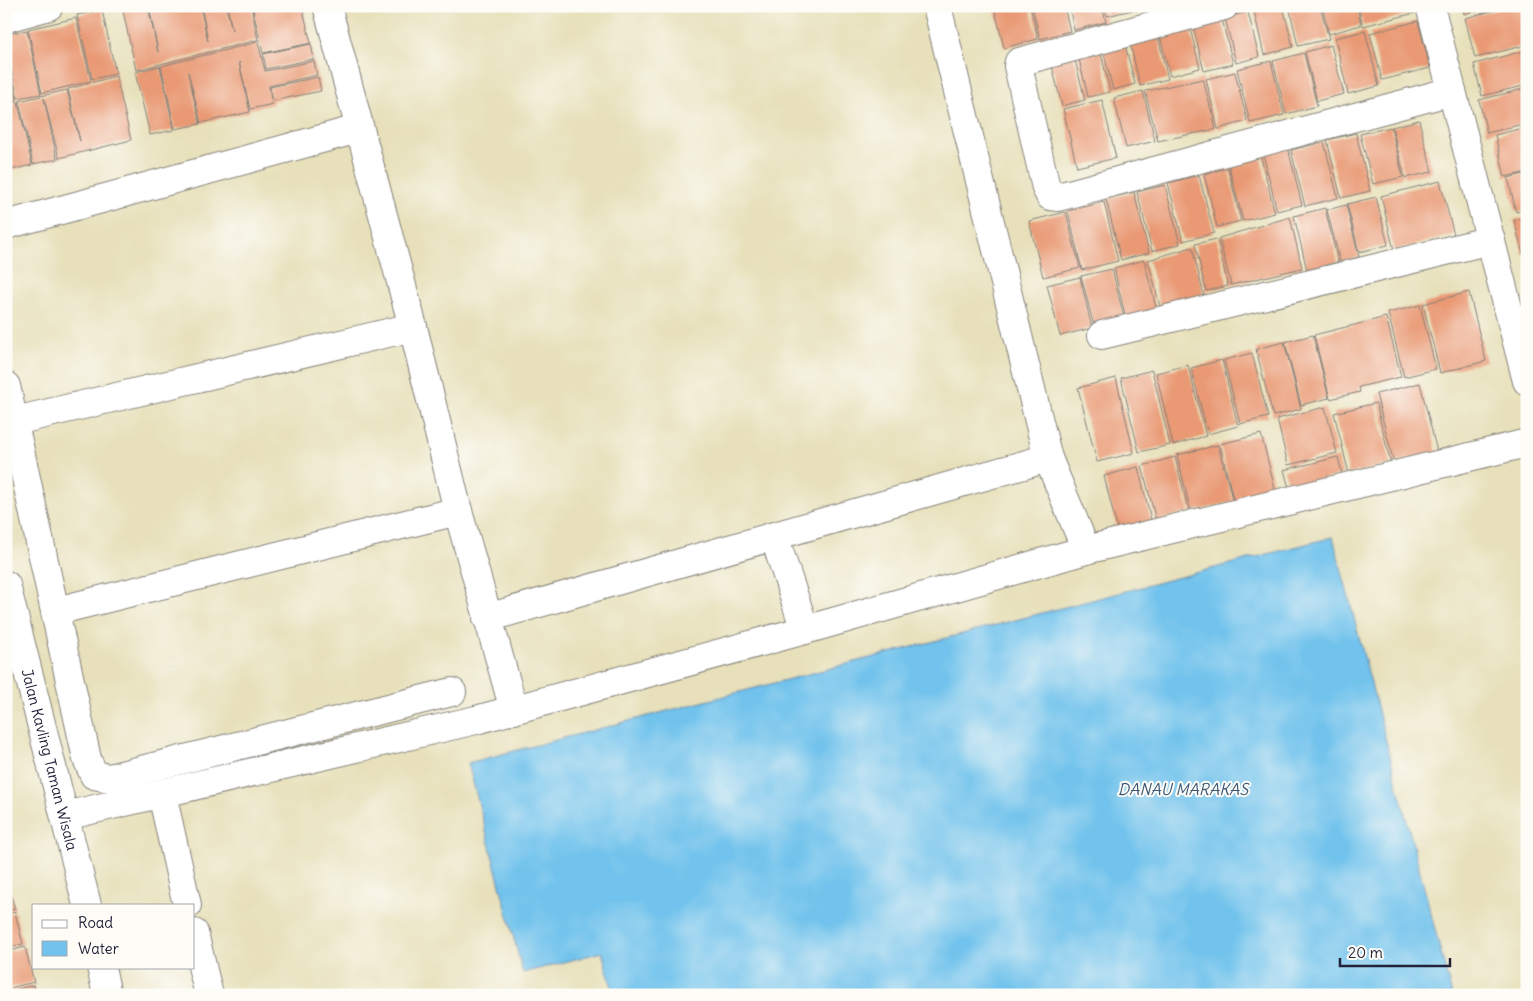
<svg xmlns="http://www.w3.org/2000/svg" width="1533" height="1001" viewBox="0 0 1533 1001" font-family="Delius,sans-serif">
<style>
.water{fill:#71c2ec;stroke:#4a7294}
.building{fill:#e99973}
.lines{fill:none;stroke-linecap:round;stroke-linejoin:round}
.minor-casing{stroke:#84817a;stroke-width:30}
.minor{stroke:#fff;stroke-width:28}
.labels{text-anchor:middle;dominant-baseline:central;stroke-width:4;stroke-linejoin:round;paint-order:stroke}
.street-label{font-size:15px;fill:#22223b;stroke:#fdfcf7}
.water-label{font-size:16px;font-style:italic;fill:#3e5a79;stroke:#fdfcf7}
</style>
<rect width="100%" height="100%" fill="#fdfcf7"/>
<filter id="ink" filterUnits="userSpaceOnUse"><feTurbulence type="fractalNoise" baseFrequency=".02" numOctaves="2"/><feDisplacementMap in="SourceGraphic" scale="10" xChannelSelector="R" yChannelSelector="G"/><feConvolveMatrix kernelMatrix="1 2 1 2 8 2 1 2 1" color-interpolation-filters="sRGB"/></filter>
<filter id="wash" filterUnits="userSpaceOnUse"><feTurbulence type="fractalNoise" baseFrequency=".0096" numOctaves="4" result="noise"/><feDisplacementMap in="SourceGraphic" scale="20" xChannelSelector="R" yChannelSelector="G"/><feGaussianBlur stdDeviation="1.12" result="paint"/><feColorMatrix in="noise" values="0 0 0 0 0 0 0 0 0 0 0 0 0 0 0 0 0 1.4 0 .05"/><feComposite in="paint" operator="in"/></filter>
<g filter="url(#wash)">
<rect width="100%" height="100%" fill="#e7e0ba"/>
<path class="water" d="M1333,537L1452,995H614L602,952L523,973L468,763Z"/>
<g id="blocks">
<path class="building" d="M148,6L158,52L149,6H200L208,41L201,6H226L232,30L227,6H251L258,40L136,70L122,7Z
M268,6H302L311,43L263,53L253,10Z
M994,6H1030L1038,39L1004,48Z
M1032,6H1064L1070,31L1040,39Z
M1069,6H1102L1106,22L1074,30Z
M1104,6H1145V7L1107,16Z
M1273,6H1283L1293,47L1264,55L1254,11Z
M1289,6H1320L1329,39L1298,46Z
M1322,6H1357L1361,25L1329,34Z
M1358,6H1413L1415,13L1363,26Z
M1462,6H1491V7L1464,14Z
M1511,6H1527V45L1475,58L1465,18Z
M102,10L116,74L92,79L77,15Z
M1248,12L1259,57L1236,63L1225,18Z
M76,18L91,81L42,93L28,29Z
M1222,19L1233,64L1204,71L1193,26Z
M1418,21L1430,68L1382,80L1370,33Z
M1189,24L1200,68L1170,76L1159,32Z
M27,30L41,94L18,98L6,47V34Z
M1365,31L1379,86L1348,94L1335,38Z
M1158,36L1168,79L1140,86L1130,43Z
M258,42L265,71L314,61L317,75L269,86L271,99L270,87L318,77L321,91L272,101L273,104L250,109L239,62L250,112L201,123L188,72L200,124L175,129L161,66Z
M311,44L314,59L266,69L263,54Z
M1125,44L1135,84L1113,90L1103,50Z
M1331,45L1344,94L1317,101L1305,52Z
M1100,49L1110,92L1088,97L1078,55Z
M1527,50V85L1482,96L1474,64Z
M1304,53L1317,106L1286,114L1273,61Z
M6,56L17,100L6,102Z
M1074,56L1085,100L1062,106L1051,62Z
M1271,61L1284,115L1250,123L1237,69Z
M160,66L174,130L150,135L135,72Z
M1235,72L1247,121L1218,129L1206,79Z
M116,76L131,140L59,158L44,98L57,159L33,164L19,101L67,90L80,141L68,89Z
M1203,79L1216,129L1158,141L1145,91Z
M1527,88V123L1487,133L1479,100Z
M1143,91L1155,141L1126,148L1114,98Z
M1102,100L1116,158L1077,167L1063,109Z
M18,102L32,165L7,171L6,104Z
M1419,120L1432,172L1405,178L1392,127Z
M1391,127L1403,177L1373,184L1360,134Z
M1527,127V172L1505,177L1495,135Z
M1356,133L1370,191L1341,198L1327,140Z
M1324,142L1338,198L1305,206L1291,150Z
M1288,148L1302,205L1277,211L1263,154Z
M1260,154L1275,213L1243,221L1228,162Z
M1228,168L1241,221L1217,227L1204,174Z
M1527,173V210L1516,212L1508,178Z
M1199,175L1214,233L1183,241L1168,183Z
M1440,181L1454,235L1394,250L1381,196Z
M1165,185L1180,244L1152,251L1137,192Z
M1134,192L1149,253L1121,260L1106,199Z
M1376,197L1388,245L1359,252L1347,204Z
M1104,202L1118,261L1082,270L1068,211Z
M1346,205L1359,257L1340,262L1327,210Z
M1325,208L1338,262L1307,270L1294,216Z
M1066,212L1080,268L1043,277L1029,221Z
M1290,217L1302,268L1231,285L1219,238Z
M1527,217V253L1523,254L1514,220Z
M1217,239L1228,286L1206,291L1195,244Z
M1192,247L1204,296L1160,306L1148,260Z
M1144,260L1157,311L1126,319L1114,268Z
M1112,269L1124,318L1094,326L1081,276Z
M1080,277L1092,328L1060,336L1047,285Z
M1469,292L1486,361L1440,373L1423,304Z
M1420,305L1436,369L1404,377L1388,313Z
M1386,317L1401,377L1359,387L1360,392L1330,399L1314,335Z
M1313,335L1329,398L1301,405L1285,342Z
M1284,342L1301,409L1273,416L1256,349Z
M1252,353L1268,417L1240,424L1224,360Z
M1222,360L1238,426L1208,434L1191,368Z
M1188,365L1206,436L1173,445L1156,373Z
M1152,370L1170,445L1139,452L1121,378Z
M1116,378L1134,453L1097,462L1078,388Z
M1420,383L1437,452L1394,463L1376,394Z
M1376,403L1391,464L1349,474L1334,413Z
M1325,407L1337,453L1288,465L1277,419Z
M1261,434L1276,493L1234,503L1220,444Z
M1218,445L1233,502L1191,512L1177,455Z
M1175,457L1189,512L1156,521L1142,466Z
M1338,457L1342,474L1289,488L1284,470Z
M1138,467L1152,523L1118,532L1104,476Z
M6,878L15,909L6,911Z
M15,912L23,944L6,948V914Z
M25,947L34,982L6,989V952Z
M34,985L36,995H6V992Z"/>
</g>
</g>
<g filter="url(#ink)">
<use href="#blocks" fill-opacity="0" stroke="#84817a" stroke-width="1"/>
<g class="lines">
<g class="minor-casing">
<g id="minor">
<path d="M327,6L413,327L458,511L514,710"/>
<path d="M937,6L1048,458L1086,550"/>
<path d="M1224,6L1019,62L1018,66L1046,188L1050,196L1058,197L1452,91"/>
<path d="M1430,6L1527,381"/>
<path d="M6,18L49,6"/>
<path d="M6,225L358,129"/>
<path d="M1102,335L1491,240"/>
<path d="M6,386L87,759L94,775L109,778L452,692"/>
<path d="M15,421L413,327"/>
<path d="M774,536L805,630"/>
<path id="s1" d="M6,585L87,905"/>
<path d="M56,611L458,511"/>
<path d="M487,618L1048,458"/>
<path d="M162,794L187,905"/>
<path d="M65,816L476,720L805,630L1086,550L1527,443"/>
<path d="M194,933L209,995"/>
<path d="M101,967L107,995"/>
</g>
</g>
<use href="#minor" class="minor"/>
</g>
</g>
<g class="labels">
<g class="street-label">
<text stroke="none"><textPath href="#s1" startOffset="180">Jalan Kavling Taman Wisala</textPath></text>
</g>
<g class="water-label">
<text x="1183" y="789">DANAU MARAKAS</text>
</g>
</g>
<rect width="1533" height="1001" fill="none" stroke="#fdfcf7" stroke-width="25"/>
<rect x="32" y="904" width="162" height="65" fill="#fdfcf7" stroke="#a5a5ac"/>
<rect x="42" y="920" width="25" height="8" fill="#ffffff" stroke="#a5a5ac"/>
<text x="78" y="928" font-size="15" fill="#22223b">Road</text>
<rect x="42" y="941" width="25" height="15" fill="#71c2ec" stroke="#a5a5ac"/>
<text x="78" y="954" font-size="15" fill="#22223b">Water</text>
<path d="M1340 958v8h110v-8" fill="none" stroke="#22223b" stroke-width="2.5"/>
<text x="1348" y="958" font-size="15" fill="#22223b" stroke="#fdfcf7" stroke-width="4" paint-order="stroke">20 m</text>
</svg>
